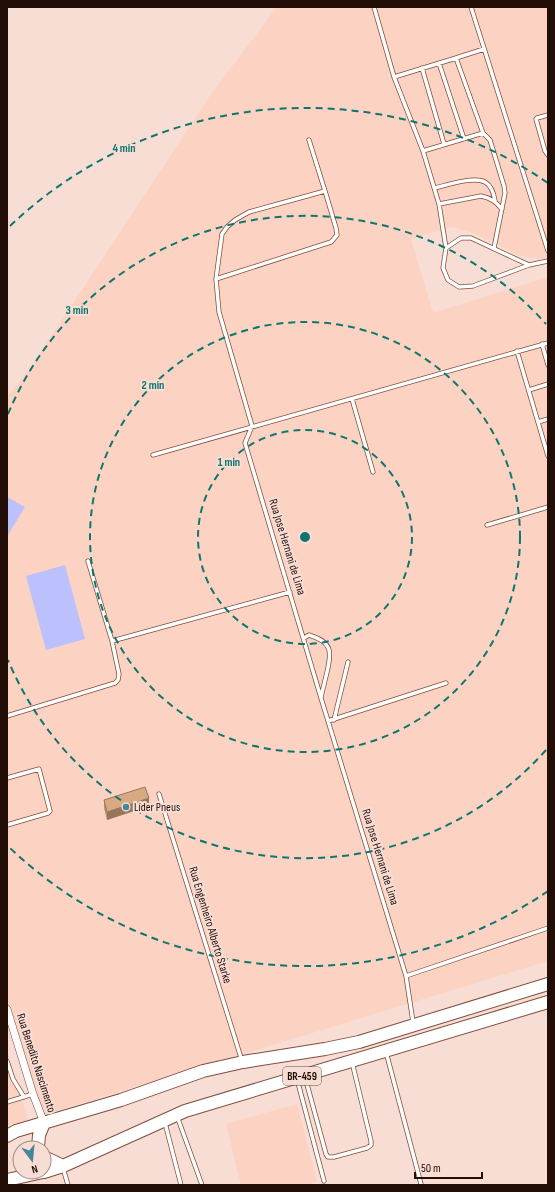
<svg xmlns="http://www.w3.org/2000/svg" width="555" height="1192" viewBox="0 0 555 1192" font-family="'Sofia Sans Condensed',sans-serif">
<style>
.built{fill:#fcd2c3}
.grass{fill:#bcc1fe}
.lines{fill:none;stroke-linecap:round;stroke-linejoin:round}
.service-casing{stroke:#814d3a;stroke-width:5}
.minor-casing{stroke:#814d3a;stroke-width:8}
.trunk-casing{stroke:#814d3a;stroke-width:14}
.service{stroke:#fff;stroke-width:3.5}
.minor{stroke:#fff;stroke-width:7}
.trunk{stroke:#fff;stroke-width:12}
.wall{fill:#bb9170}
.shaded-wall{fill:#98765b}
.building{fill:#d9a982;stroke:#98765b}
.ring{fill:none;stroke:#0f766e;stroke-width:2;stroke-dasharray:7 5}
.poi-dot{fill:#46869a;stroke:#f7ddd4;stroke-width:1.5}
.labels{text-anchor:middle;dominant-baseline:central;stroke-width:4;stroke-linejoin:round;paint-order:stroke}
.shield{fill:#f7ddd4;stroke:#624c44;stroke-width:1}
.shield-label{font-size:11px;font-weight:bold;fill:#220e06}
.street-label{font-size:12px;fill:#220e06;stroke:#f7ddd4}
.poi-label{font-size:12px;fill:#220e06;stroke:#f7ddd4;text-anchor:start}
.centre{fill:#0f766e;stroke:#f7ddd4;stroke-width:2}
.ring-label{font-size:12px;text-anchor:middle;font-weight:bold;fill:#0f766e;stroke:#f7ddd4;stroke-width:4;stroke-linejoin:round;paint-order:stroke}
</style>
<rect width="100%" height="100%" fill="#f7ddd4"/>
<path class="built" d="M277,7H548V260L521,256L468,231L451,227L411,239L433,313L548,277V961L43,1115L7,997V397L31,367L211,94Z
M7,1051L28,1120L7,1126Z
M297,1104L317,1182L307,1185H241L226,1124Z"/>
<path class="grass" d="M7,497L25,507L8,535L7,534Z
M65,565L85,639L46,650L26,576Z"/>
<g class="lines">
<g class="service-casing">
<path id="service" d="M374,7L394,77
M471,7L548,251
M439,63L464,139
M422,68L444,144
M548,115L537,118L536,119L545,151L548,155
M483,133L456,58L484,49
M309,140L325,191L249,212L235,220L227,227L222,234L216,279L219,312L252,426L245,443L321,698L406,976L413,1022
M423,151L394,77L456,58
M435,188C447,185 474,176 485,182C492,186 494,194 495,201
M439,204L481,196C491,198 496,202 502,209
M446,248L439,204L423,151L483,133L490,140L504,186L505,193L494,248
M529,265L471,238H461L446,248L443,268L448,280L459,287L473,286L529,265L548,261
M216,279L331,242L337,235L336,228L325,191
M542,344L548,365
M517,351L548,456
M529,390L548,384
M352,399L373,472
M538,422L548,419
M153,455L548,343
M487,525L548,507
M88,561L112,641L290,592
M304,638L309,635C332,642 332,651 327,672C325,680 323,689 321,697
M7,716L115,683L118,680L119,674L112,641
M334,720L348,662
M328,721L446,683
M7,778L39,769L50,811L48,813L7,825
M159,794L242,1061
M406,976L548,928
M386,1052L421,1184
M7,1061L13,1079L24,1097
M305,1077L326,1154L328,1157H334L367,1148L371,1145V1141L352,1062
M297,1079L324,1181
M7,1102L33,1094
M177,1116L202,1185
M165,1123L181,1185
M63,1168L68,1185"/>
</g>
<g class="minor-casing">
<path id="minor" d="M7,1009L33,1094L44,1123"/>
</g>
<g class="trunk-casing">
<path id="trunk" d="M7,1136L16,1131L121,1100L203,1071L243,1062L325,1049L359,1042L548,984
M38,1148L39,1135L44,1123
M44,1157L63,1166
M44,1172L63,1166L185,1111L548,1002
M7,1180L43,1172"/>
</g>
<use href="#service" class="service"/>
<use href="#minor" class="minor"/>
<use href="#trunk" class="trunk"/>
</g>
<path class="wall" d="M104,800L149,806L107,820L104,808Z"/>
<path class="shaded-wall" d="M149,798V806L107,820V812Z"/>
<path class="building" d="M145,787L149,798L107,812L104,800Z"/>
<g class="ring">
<circle cx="305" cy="537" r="107"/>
<circle cx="305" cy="537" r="215"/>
<path d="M546 750A322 322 0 0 1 8 660M8 414A322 322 0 0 1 546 324"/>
<path d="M548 891A429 429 0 0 1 10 848M10 226A429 429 0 0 1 548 183"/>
</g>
<circle class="poi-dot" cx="126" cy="807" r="4"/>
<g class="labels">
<rect class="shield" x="283" y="1067" width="38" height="18" rx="3"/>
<g class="shield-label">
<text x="302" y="1076">BR-459</text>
</g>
<g class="street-label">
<text transform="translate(287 547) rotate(73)">Rua Jose Hernani de Lima</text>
<text transform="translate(380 857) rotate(73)">Rua Jose Hernani de Lima</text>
<text transform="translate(210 925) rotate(73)">Rua Engenheiro Alberto Starke</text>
<text transform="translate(36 1063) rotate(72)">Rua Benedito Nascimento</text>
</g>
<g class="poi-label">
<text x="134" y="807">Líder Pneus</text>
</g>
</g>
<circle cx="305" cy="537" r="6" class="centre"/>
<g class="ring-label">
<text x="124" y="152">4 min</text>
<text x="77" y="314">3 min</text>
<text x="153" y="389">2 min</text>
<text x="229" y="466">1 min</text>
</g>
<rect width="555" height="1192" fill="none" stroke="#220e06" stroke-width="16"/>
<g transform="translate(32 1160) rotate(164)"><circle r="19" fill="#f7ddd4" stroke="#a28a82"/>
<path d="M0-3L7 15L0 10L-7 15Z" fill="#46869a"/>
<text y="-6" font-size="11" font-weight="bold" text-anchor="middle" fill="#220e06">N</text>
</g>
<path d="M415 1172v6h67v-6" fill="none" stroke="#220e06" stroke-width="2"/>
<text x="421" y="1172" font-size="12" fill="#220e06" stroke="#f7ddd4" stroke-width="3" paint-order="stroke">50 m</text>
</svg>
